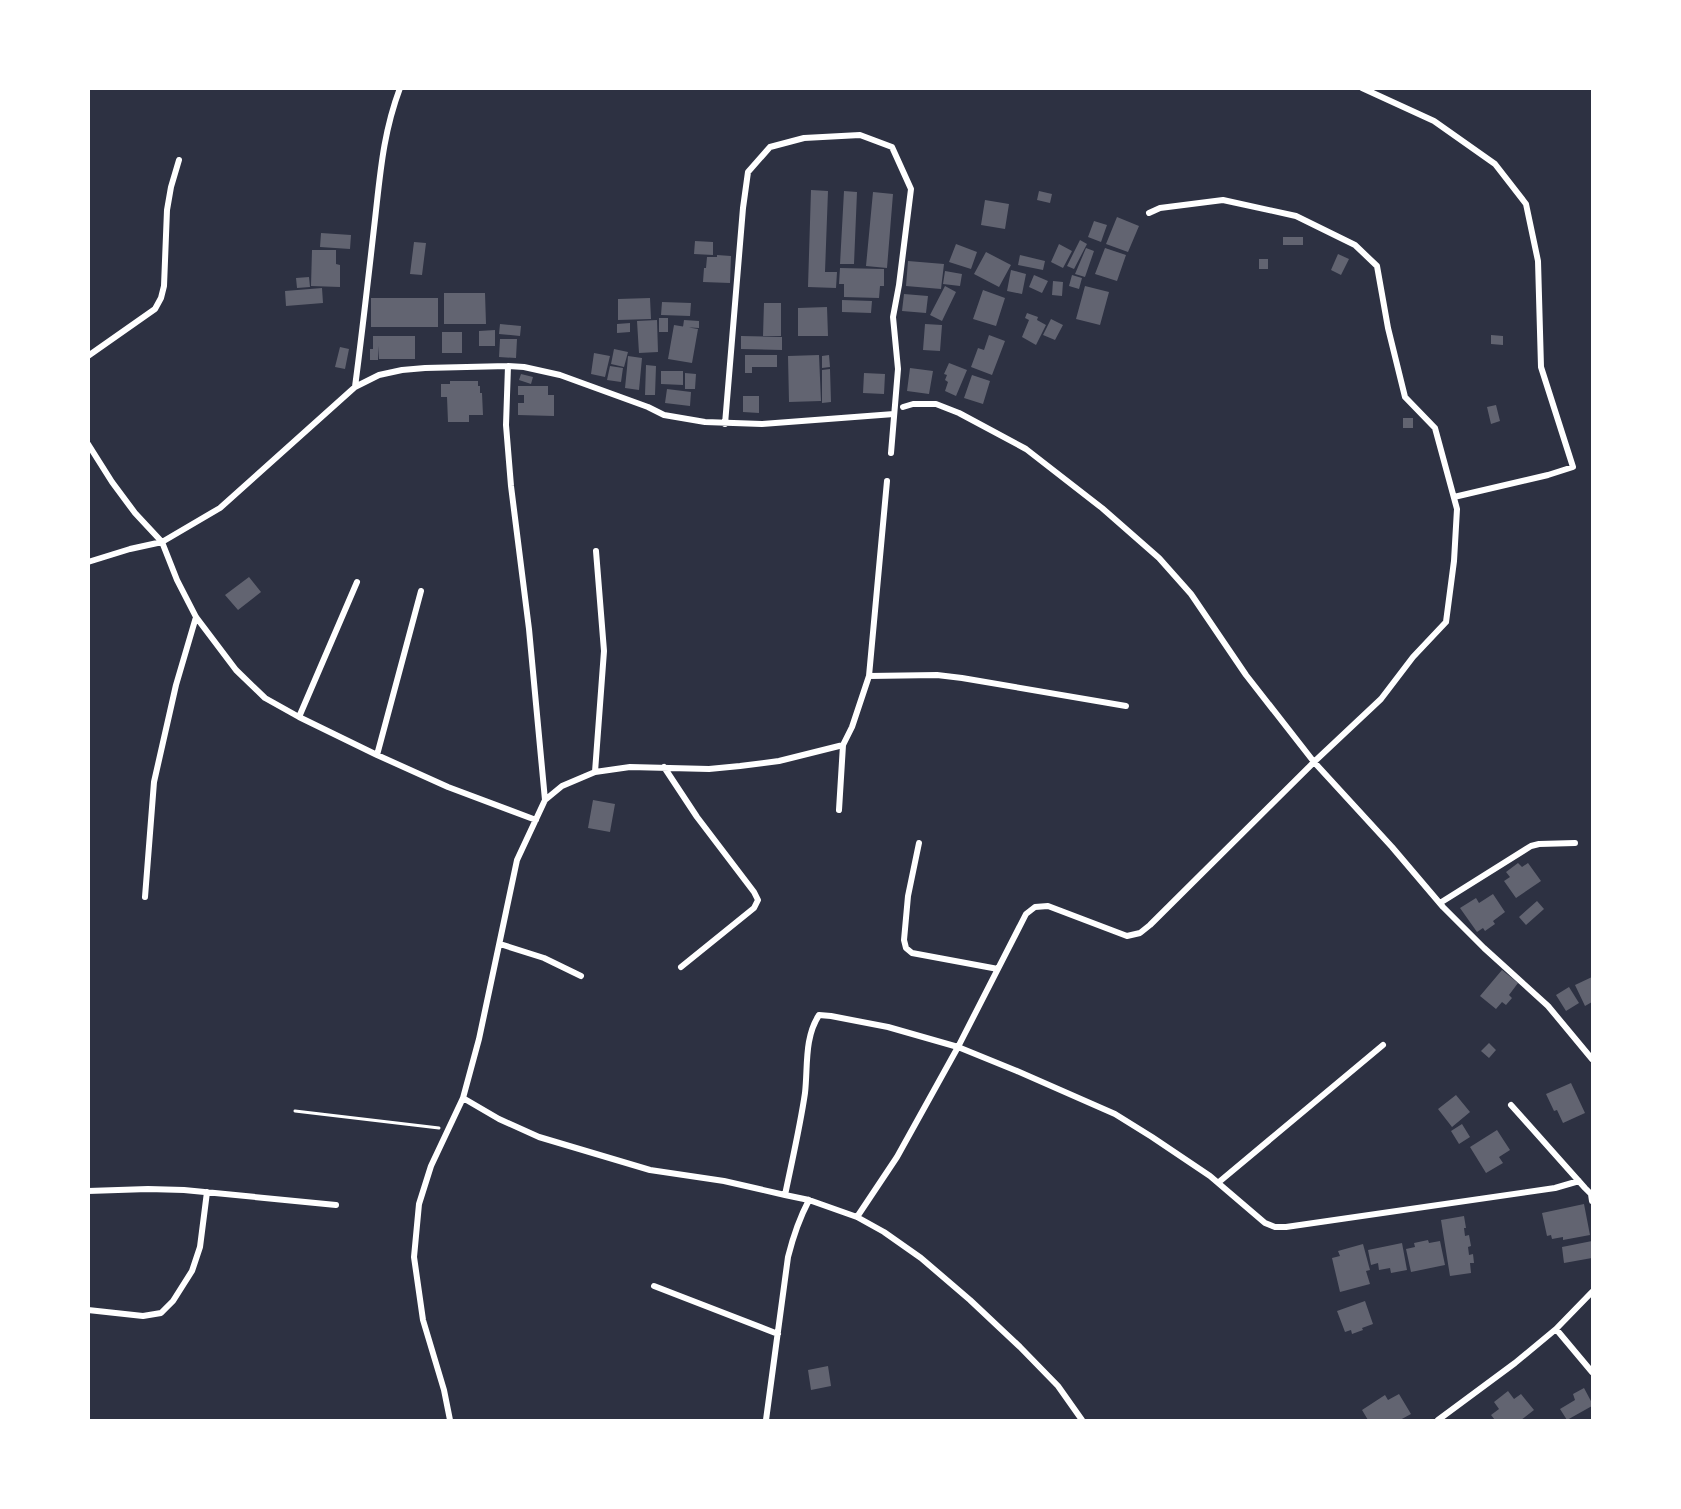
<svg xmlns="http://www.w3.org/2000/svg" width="1681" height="1509" viewBox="0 0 1681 1509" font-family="Commissioner,sans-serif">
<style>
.building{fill:#626471}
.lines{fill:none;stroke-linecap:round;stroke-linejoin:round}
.path{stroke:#fff;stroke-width:3}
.minor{stroke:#fff;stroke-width:6}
</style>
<rect width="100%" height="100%" fill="#2d3142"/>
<path class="building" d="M811,190L828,191L825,272H837L836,288L808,287Z
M844,191L857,192L854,264H840Z
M1039,191L1052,194L1050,203L1037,200Z
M873,192L893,194L887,268L866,266Z
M985,200L1009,204L1005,229L981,225Z
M1117,217L1139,226L1128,252L1106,244Z
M1094,221L1107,225L1101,242L1088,237Z
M321,233L351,235L350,249L320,247Z
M1283,237H1303V245H1283Z
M1080,240L1087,244L1074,269L1067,266Z
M695,241L713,242V255L694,254Z
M414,242L426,243L422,275L410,274Z
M956,244L977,252L971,269L949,262Z
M1059,244L1072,251L1063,268L1051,262Z
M1086,248L1094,251L1085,277L1075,274Z
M1105,248L1126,255L1117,281L1095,274Z
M312,250H336V264L340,265V287L311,286Z
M986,252L1011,265L999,287L974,274Z
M1338,254L1349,259L1341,275L1331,270Z
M717,255L731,256L730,283L703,282L704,268H706L707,257H717Z
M1020,255L1045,261L1043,270L1018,265Z
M1259,259H1268V269H1259Z
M908,261L944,264L941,289L906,286Z
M840,268L884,269V286H880L879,298L844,297V284H839Z
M1011,270L1026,274L1022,294L1007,291Z
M945,271L962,274L960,286L943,284Z
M1034,275L1048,281L1042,293L1029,287Z
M1072,275L1082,278L1079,289L1069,286Z
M309,277L310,287L297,288L296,278Z
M1053,281L1063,282L1062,296L1052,295Z
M945,286L956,292L942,321L930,315Z
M1085,286L1109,292L1100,325L1076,319Z
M322,288L323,303L286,306L285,291Z
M983,290L1005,298L996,326L973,319Z
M444,293H485L486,324H444Z
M904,294L928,296L926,313L902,311Z
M371,298H438V327H371Z
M650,298L651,319L618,320V299Z
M842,300L872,301L871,313L842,312Z
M662,302L691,303L690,316L661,315Z
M764,303H781V336H763Z
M827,307L828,336H798V308Z
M1027,313L1038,317L1037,320L1046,325L1036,345L1022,337L1029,320L1025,318Z
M659,318H668V332H659Z
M1051,319L1063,325L1055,340L1043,335Z
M657,320L658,352L639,353L637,321Z
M684,320L699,321V328L683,327Z
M630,323V332L617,333V324Z
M500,324L521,326L520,336L499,334Z
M925,324L942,325L940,351L923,350Z
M674,325L698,329L692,363L668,359Z
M495,330V346H479V331Z
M442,332H462V353H442Z
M989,335L1005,341L992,375L971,367L978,348L984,350Z
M1491,335L1503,336V345L1491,344Z
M373,336H415V359H379L378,346V360H370V349H373Z
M741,336L782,337V350L741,349Z
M500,339H517L516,358L499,357Z
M340,347L349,349L345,369L335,367Z
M614,349L628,352L624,367L611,364Z
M594,353L610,356L605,377L591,374Z
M745,355H777V367H752V373H745Z
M819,355L821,401L789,402L788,356Z
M829,355L830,367L822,368V356Z
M628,356L642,358L639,390L625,388L627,368H630H627Z
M949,363L967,370L956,396L945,391L948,382L945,380L947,375L944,374Z
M646,365L656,366L655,395H645Z
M610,366L623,368L621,382L607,380Z
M910,368L933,371L929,394L907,391Z
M830,369L831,402L822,403V370Z
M661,371H683V385L661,384Z
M685,373L696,374L695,389H685Z
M864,373L885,374L884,394L863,393Z
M521,374L533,377L531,384L519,380Z
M972,375L990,381L983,404L964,398Z
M450,381H478V386H480V393H482L483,415H469V422H448L447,397H441V384H450Z
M518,386H548V395H554V416L518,415V403H524V395H518Z
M667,389L691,392L690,406L665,403Z
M743,396H759V413L743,412Z
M1496,405L1500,421L1491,424L1487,407Z
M1403,418H1413V428H1403Z
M249,577L261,592L238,610L225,595Z
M593,800L615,804L610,832L588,828Z
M1518,863L1522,867L1528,863L1541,881L1516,898L1504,881L1510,877L1506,872Z
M1493,894L1505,912L1493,921L1495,924L1485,931L1483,928L1477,932L1460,908L1476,898L1479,903Z
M1537,901L1544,909L1526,925L1519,917Z
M1502,970L1518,983L1509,995L1512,998L1506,1005L1502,1002L1496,1009L1480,996Z
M1592,977V1002L1585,1006L1575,985Z
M1569,987L1579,1003L1566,1011L1556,995Z
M1489,1043L1496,1050L1489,1058L1481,1051Z
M1571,1083L1585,1113L1563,1123L1557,1110L1554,1111L1546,1094Z
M1456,1095L1470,1112L1452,1127L1438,1109Z
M1462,1124L1470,1137L1459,1144L1451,1131Z
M1497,1130L1510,1150L1499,1157L1503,1163L1486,1173L1470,1147Z
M1584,1204L1590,1235L1563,1240V1237L1552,1239L1551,1235L1547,1236L1542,1213Z
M1464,1216L1466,1228H1464L1465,1236L1469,1235L1471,1246L1468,1247L1469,1255L1473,1254L1474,1263H1470L1471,1273L1450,1276L1441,1220Z
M1428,1240L1429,1243L1440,1241L1445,1265L1411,1272L1406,1249L1415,1247L1414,1243Z
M1592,1241V1258L1564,1263L1562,1247Z
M1402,1243L1407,1270L1391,1273L1390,1268L1379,1270L1378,1263L1371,1265L1368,1250Z
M1363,1244L1370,1270L1366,1271L1370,1284L1340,1292L1332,1258L1340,1256L1338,1251Z
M1365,1301L1373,1324L1362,1328L1363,1330L1352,1334L1351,1330L1345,1332L1337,1311Z
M828,1366L831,1386L811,1390L808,1370Z
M1584,1388L1592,1403V1406L1567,1420L1560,1409L1575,1400L1573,1394Z
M1508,1391L1514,1399L1521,1394L1534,1410L1521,1420H1495L1491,1415L1499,1409L1494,1402Z
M1399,1394L1411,1414L1400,1420H1368L1362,1410L1385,1395L1388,1400Z"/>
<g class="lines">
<path class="path" d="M295,1111L439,1128"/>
<path class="minor" d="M1362,88L1434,121L1495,164L1526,204L1538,261L1541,367L1573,467L1548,475L1454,497
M88,356L155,309L161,298L164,286L167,210L171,187L179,160
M508,366L506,425L511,486L529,629L545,800
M355,387L379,375L402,370L425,368L508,366L524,367L560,375L648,407L664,415L705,422L762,424L894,414
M903,407L913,404H936L959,413L1026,449L1102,508L1159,558L1191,594L1246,675L1314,762L1392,847L1443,907L1484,948L1548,1006L1592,1059
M725,424L743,208L748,172L770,147L804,138L860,135L892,147L911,189L899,285L893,317L898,369L891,453
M88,444L112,482L135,513L162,542L177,580L196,617L236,670L265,698L299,717L377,755L448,787L536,820
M88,562L130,549L162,542L220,508L355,387C362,334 368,281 374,228C380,178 382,136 400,88
M869,676L937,675L962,678L1126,706
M299,717L357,582
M377,755L421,591
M664,767L697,817L754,892L758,900L754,908L681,967
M595,772L604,651L596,551
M839,810L843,745
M919,843L908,896L904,940L906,948L912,953L998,969
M145,897L154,782L176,685L196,617
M1440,903L1531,846L1539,844L1575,843
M500,944L544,958L581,976
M463,1098L499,1119L539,1137L650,1170L724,1181L785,1195L809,1200L857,1217L884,1232L921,1258L970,1300L1020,1347L1058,1386L1082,1420
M1511,1105L1585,1188L1591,1194L1592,1201
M1219,1182L1383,1045
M88,1191L148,1189L184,1190L336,1205
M785,1195C792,1161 800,1127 805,1093C808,1067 804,1038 819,1015L831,1016L888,1027L958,1047L1017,1071L1115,1114L1152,1137L1210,1176L1265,1223L1275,1227H1286L1555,1188L1579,1181
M857,1217L897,1157L958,1047L1026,914L1035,907L1048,906L1127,936L1140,933L1150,925L1314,762L1381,699L1413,657L1446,622L1454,561L1457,509L1435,428L1405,397L1388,328L1377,266L1355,245L1296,216L1223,200L1160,208L1149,213
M654,1286L778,1334
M88,1310L143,1316L161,1313L173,1301L192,1271L200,1247L207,1192
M1556,1329L1592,1372
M450,1420L444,1390L423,1320L414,1257L419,1204L431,1166L463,1098L479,1039L517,860L545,800L562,786L595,772L630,767L709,769L740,766L779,761L843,745L852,727L869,676L887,481
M766,1420L788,1257C793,1237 799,1219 809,1200
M1438,1420L1515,1363L1556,1329L1592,1292"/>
</g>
<rect width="1681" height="1509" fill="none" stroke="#ffffff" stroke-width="180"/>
</svg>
